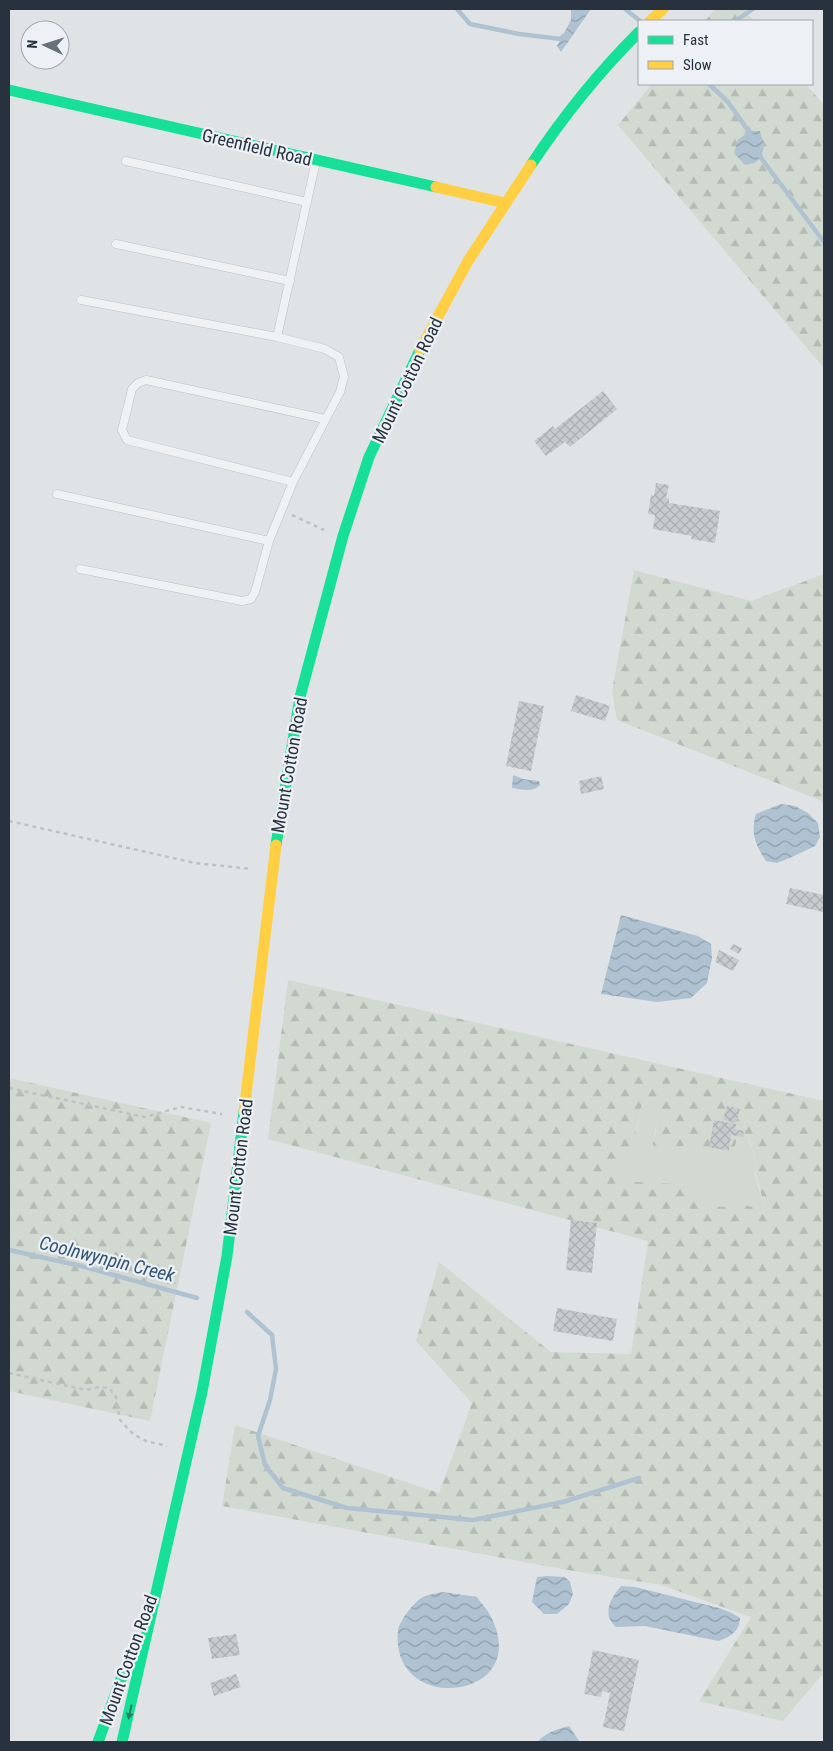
<svg xmlns="http://www.w3.org/2000/svg" width="833" height="1751" viewBox="0 0 833 1751" font-family="'Roboto Condensed',sans-serif">
<style>
.green{fill:#d2d9d0}
.forest{fill:url(#forest-firs);fill-rule:evenodd}
.water{fill:url(#water-waves)}
.lines{fill:none;stroke-linecap:round;stroke-linejoin:round}
.stream{stroke:#aec2d1;stroke-width:4.5}
.building{fill:url(#building-cross-hatch)}
.lane-casing{stroke:#bec1c3;stroke-width:9}
.path{stroke:#bfc2c5;stroke-width:2.5;stroke-dasharray:4 4;stroke-linecap:butt}
.lane{stroke:#eff1f2;stroke-width:8}
.fast{stroke:#16e098;stroke-width:11}
.slow{stroke:#ffcf43;stroke-width:11}
.oneway{fill:#1f8066}
.labels{text-anchor:middle;dominant-baseline:central;stroke-width:4.5;stroke-linejoin:round;paint-order:stroke}
.street-label{font-size:18px;fill:#27323e;stroke:#edf1f5}
.water-label{font-size:19px;font-style:italic;fill:#325572;stroke:#edf1f5}
</style>
<defs>
<pattern id="forest-firs" width="22" height="20" patternUnits="userSpaceOnUse" patternTransform="scale(1.25)"><rect width="22" height="20" fill="#d2d9d0"/><path d="M5 1l3.5 6h-7zM16 11l3.5 6h-7z" fill="#b4bbb4"/></pattern>
<pattern id="water-waves" width="16" height="10" patternUnits="userSpaceOnUse" patternTransform="scale(1.25)"><rect width="16" height="10" fill="#aec2d1"/><path d="M0 5q4-4 8 0t8 0" fill="none" stroke="#8e9eab"/></pattern>
<pattern id="building-cross-hatch" width="8" height="8" patternUnits="userSpaceOnUse" patternTransform="scale(1.25)"><rect width="8" height="8" fill="#c8cbcd"/><path d="M0 0l8 8M0 8l8-8" fill="none" stroke="#acafb1"/></pattern>
</defs>
<rect width="100%" height="100%" fill="#e0e3e5"/>
<path class="green" d="M645,1103L659,1108L660,1110C659,1123 648,1142 658,1152L686,1145L701,1156L712,1157L714,1149L729,1151L737,1139L747,1135L758,1165L757,1170L754,1172L764,1206L752,1207L740,1204L725,1207L714,1206L705,1209L702,1206L699,1189L681,1184L617,1181L614,1177L618,1164L625,1162L637,1129L641,1107Z"/>
<path class="forest" d="M715,9H744L754,21H705Z
M652,84H806L824,105V368L618,125Z
M634,570L751,601L824,574V810L822,801L617,720L612,691Z
M288,980L824,1101V1675L820,1677L783,1721L699,1701L751,1617L661,1585L568,1570L222,1506L235,1425L439,1493L472,1403L416,1341L439,1262L551,1352L631,1354L648,1241L268,1139ZM645,1103L659,1108L660,1110L653,1144L656,1151L658,1152L686,1145L701,1156L712,1157L714,1149L733,1152L737,1139L745,1140L748,1135L758,1165L757,1170L754,1172L756,1174L764,1205L752,1207L740,1204L725,1207L714,1206L705,1209L702,1206L699,1189L681,1184L617,1181L614,1177L618,1164L625,1162L631,1155L641,1107Z
M9,1078L211,1123L150,1421L9,1391Z"/>
<path class="water" d="M571,9H591L561,52L557,46L571,20Z
M749,131H760L764,146L761,158L754,163L745,165L734,153L738,140Z
M513,775L523,779L539,781L540,785C533,793 521,789 512,788Z
M781,804L795,806L808,813L818,823L820,837L815,846L790,858L777,863L766,861C756,846 750,833 756,814Z
M621,915L698,936L711,944L712,958L707,983L691,998L657,1002L601,994Z
M547,1576L565,1577L570,1582L573,1594L569,1604L557,1614H544L532,1602L537,1577Z
M621,1586L635,1587L719,1608L732,1613L740,1618C740,1631 729,1638 718,1641L645,1626L616,1627C601,1614 611,1598 621,1586Z
M443,1592L477,1597C481,1603 487,1609 490,1615C536,1701 389,1717 398,1631C399,1621 415,1600 425,1596C431,1594 437,1593 443,1592Z
M569,1726L580,1742H537C546,1733 556,1729 569,1726Z"/>
<g class="lines">
<path class="stream" d="M457,9L470,24L519,34L561,39L563,36
M625,9L639,20
M735,21L753,9
M709,84L728,102L752,136
M759,152L761,158L824,242
M9,1250L81,1266L197,1298
M247,1312L272,1335L276,1369L270,1400L258,1436L265,1465L283,1488L347,1508L473,1520L563,1502L639,1478"/>
</g>
<path class="building" d="M603,391L617,409L570,447L565,442L546,456L534,441L553,426L555,429Z
M656,483L669,485L666,498L669,499V503L720,511L715,543L691,539L692,536L653,529L655,515L648,514L651,495L654,496Z
M576,695L610,706L605,721L571,711Z
M519,701L544,706L531,771L506,766Z
M601,776L604,789L581,794L579,781Z
M790,888L824,895V912L786,904Z
M733,944L742,948L739,954L730,949Z
M719,950L739,960L733,971L715,962Z
M727,1106L740,1109L736,1123L723,1120Z
M714,1120L736,1124L735,1129L744,1131L743,1137L731,1135L729,1151L709,1147Z
M571,1220L597,1223L592,1273L566,1270Z
M557,1308L617,1319L613,1341L553,1331Z
M236,1634L240,1655L212,1659L208,1638Z
M593,1650L639,1660L624,1731L603,1727L610,1693L602,1691L601,1697L584,1694Z
M236,1674L241,1687L214,1696L210,1683Z"/>
<g class="lines">
<g class="lane-casing">
<path id="lane" d="M126,161L307,202
M116,244L290,281
M277,337L316,161
M293,482L127,440L122,430L132,389L138,383L146,380L325,419
M57,494L269,541
M80,569L242,601L251,599L255,592L269,541L293,482L340,392L344,377L339,357L325,349L277,337L81,300"/>
</g>
<path class="path" d="M292,515L324,530
M9,821L195,863L252,869
M9,1088L145,1117L181,1107L222,1114
M9,1373L86,1390L99,1387L109,1388L116,1397L120,1420L133,1434L146,1441L167,1446"/>
<use href="#lane" class="lane"/>
<path class="fast" d="M9,90L436,187
M531,165C562,118 599,72 639,32
M276,845L300,697L343,536L369,457L420,350
M98,1742L124,1671
M122,1742L202,1392L227,1256L244,1112"/>
<path class="slow" d="M650,21L663,9
M436,187L505,203
M420,350L468,261L531,165
M244,1112L276,845"/>
</g>
<defs><path id="oneway-solid" d="M-6-.8H1V-3.2L6.5 0L1 3.2V.8H-6Z" transform="scale(1.25)"/></defs>
<use class="oneway" href="#oneway-solid" transform="translate(130 1712) rotate(102)"/>
<g class="labels">
<g class="street-label">
<text transform="translate(257 147) rotate(13)">Greenfield Road</text>
<text transform="translate(407 380) rotate(-64)">Mount Cotton Road</text>
<text transform="translate(289 765) rotate(-80)">Mount Cotton Road</text>
<text transform="translate(238 1167) rotate(-83)">Mount Cotton Road</text>
<text transform="translate(128 1660) rotate(-70)">Mount Cotton Road</text>
</g>
<g class="water-label">
<text transform="translate(107 1259) rotate(14)">Coolnwynpin Creek</text>
</g>
</g>
<rect width="833" height="1751" fill="none" stroke="#27323e" stroke-width="20"/>
<rect x="638" y="20" width="175" height="65" fill="#edf1f5" stroke="#9ea5ac"/>
<rect x="648" y="36" width="25" height="8" fill="#16e098" stroke="#9ea5ac"/>
<text x="683" y="45" font-size="15" fill="#27323e">Fast</text>
<rect x="648" y="61" width="25" height="8" fill="#ffcf43" stroke="#9ea5ac"/>
<text x="683" y="70" font-size="15" fill="#27323e">Slow</text>
<g transform="translate(45 45) rotate(274)"><circle r="24" fill="#edf1f5" stroke="#9ea5ac"/>
<path d="M0-4L9 19L0 12L-9 19Z" fill="#687078"/>
<text y="-8" font-size="14" font-weight="bold" text-anchor="middle" fill="#27323e">N</text>
</g>
</svg>
